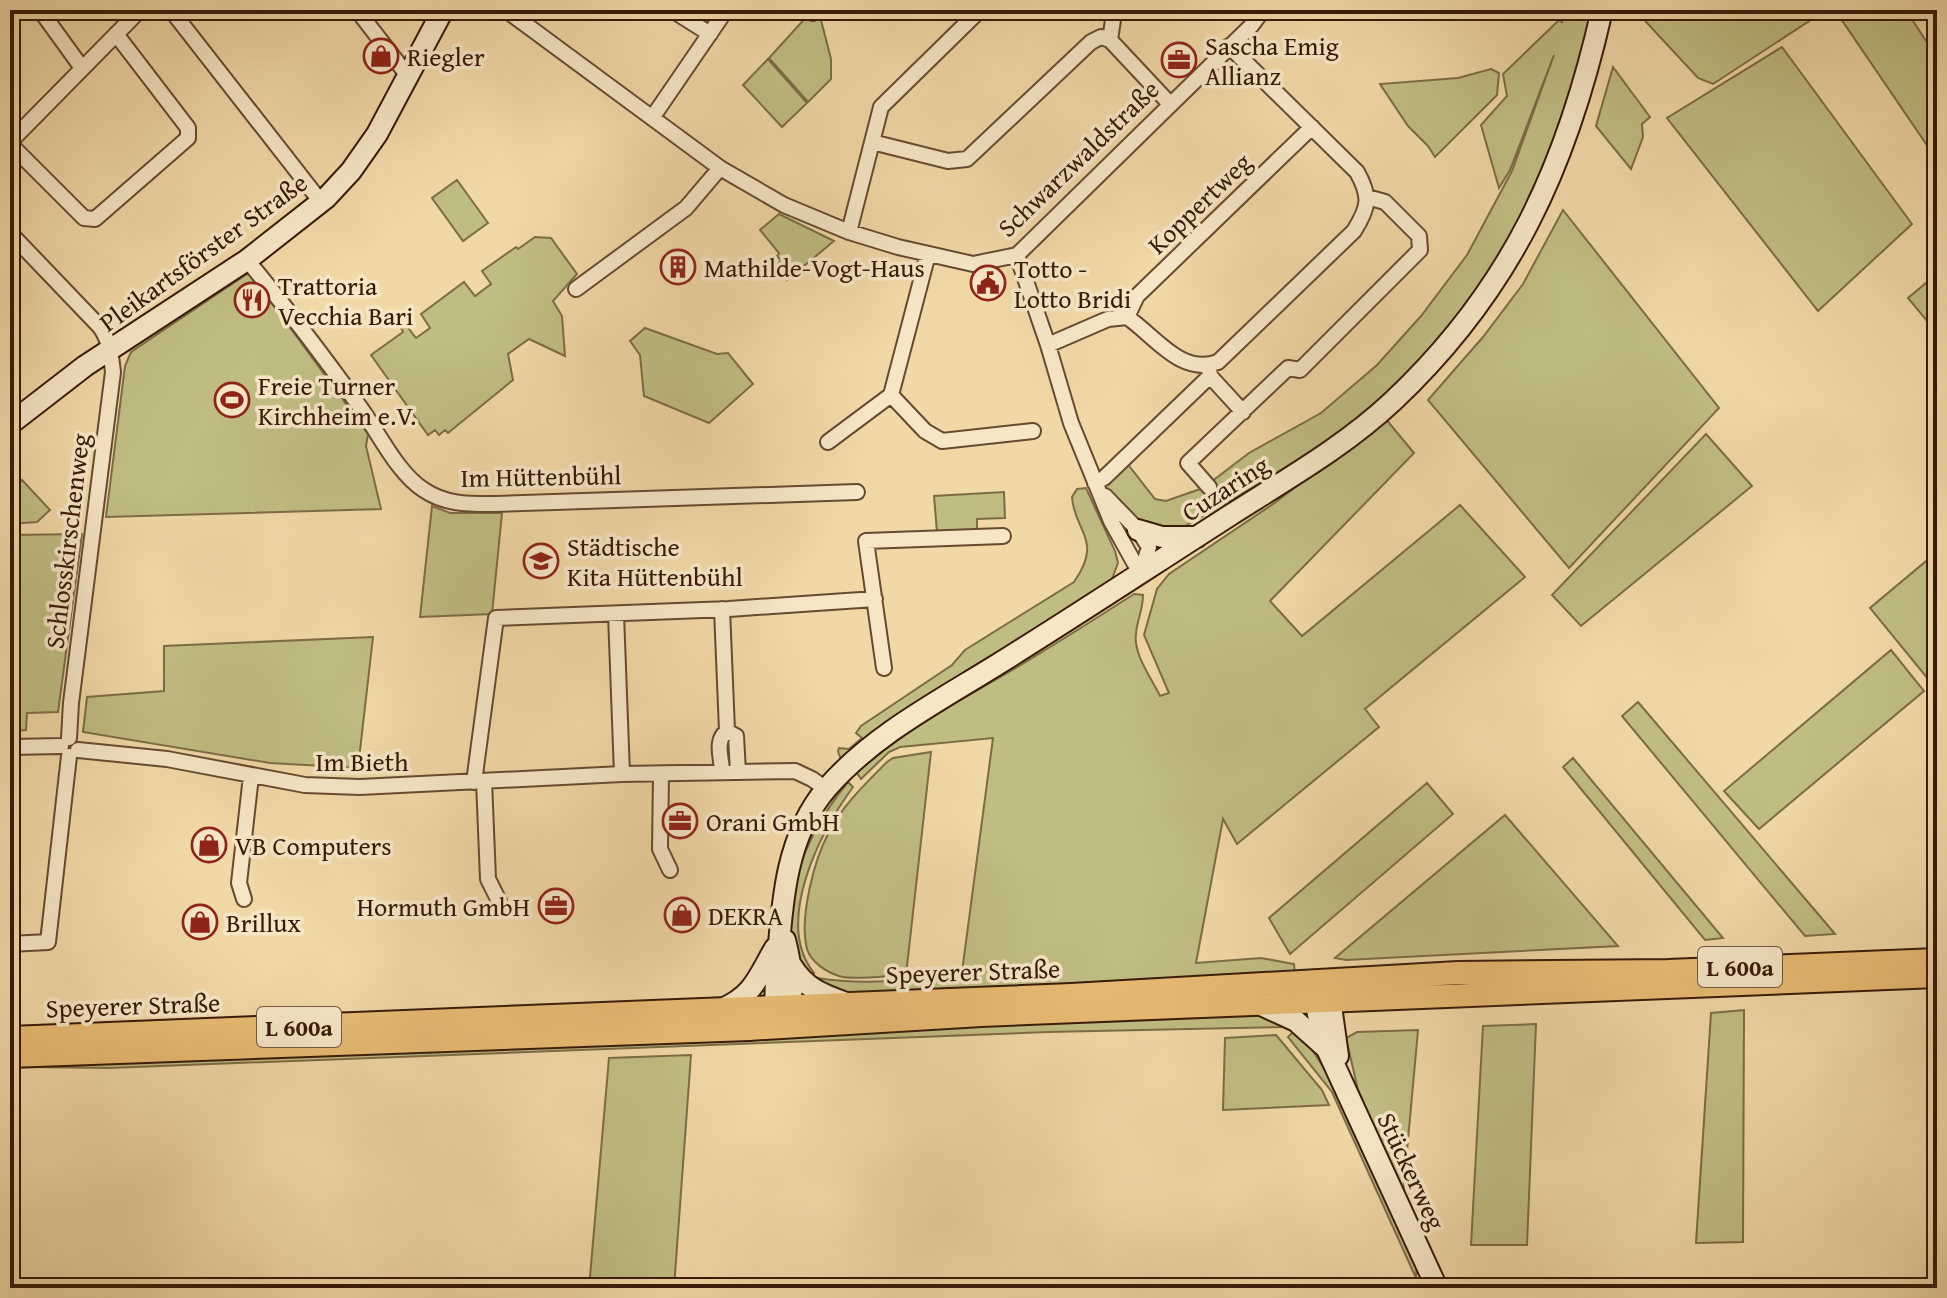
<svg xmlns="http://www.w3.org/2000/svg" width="1947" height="1298" viewBox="0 0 1947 1298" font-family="'Gentium Book Plus',serif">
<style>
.green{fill:#c0bd83;stroke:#7c6c46;stroke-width:2}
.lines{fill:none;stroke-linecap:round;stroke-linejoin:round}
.street-casing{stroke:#664a30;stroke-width:18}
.secondary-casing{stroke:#381a09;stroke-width:24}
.primary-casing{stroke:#381a09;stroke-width:26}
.street{stroke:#f6e6c6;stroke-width:14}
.secondary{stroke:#f6e6c6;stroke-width:20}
.primary{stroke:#e8bc74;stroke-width:22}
.labels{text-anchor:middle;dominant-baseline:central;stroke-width:7;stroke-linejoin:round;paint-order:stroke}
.shield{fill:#f6e6c6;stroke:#715742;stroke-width:2}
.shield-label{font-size:24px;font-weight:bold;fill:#381a09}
.poi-label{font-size:26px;fill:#381a09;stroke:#f6e6c6;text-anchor:start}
.street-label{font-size:26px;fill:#381a09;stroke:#f6e6c6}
</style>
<rect width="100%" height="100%" fill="#f1d8a7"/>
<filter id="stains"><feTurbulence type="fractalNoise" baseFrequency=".0025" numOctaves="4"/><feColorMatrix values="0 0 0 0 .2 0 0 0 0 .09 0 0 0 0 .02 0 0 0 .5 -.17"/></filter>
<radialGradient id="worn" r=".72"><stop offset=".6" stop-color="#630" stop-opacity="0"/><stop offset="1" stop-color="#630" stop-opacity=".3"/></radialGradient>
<path class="green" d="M1564,10H1593L1562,138L1512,243L1439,343L1368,411L1316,452L1185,526L1175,530L1135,520L1099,484L1126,462L1155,499L1166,501L1203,488L1249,453L1321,413L1377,365L1421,316L1467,255L1512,171L1554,55L1510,170L1499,188L1481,125L1507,96L1503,74L1559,20L1562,22Z
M1635,10H1826L1713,84L1698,78Z
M1842,10H1906L1937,58V160L1837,13Z
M809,14L821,20L831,59V79L808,102L769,58Z
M1782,47L1912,224L1818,311L1667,118Z
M768,59L807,103L782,127L743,85Z
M1613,67L1650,117L1642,124L1643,137L1631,169L1596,126Z
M1491,69L1499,73L1497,95L1435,157L1428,146L1408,126L1380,84L1458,78Z
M457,180L488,223L463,241L432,198Z
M1563,210L1719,408L1569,568L1428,400L1483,337L1523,284Z
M779,214L834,241L787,280L776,266L781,261L777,256L779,253L760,230Z
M535,237L551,238L577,274L553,301L562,316L565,356L529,339L508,354L513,380L448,433L445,430L439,435L435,430L428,435L371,355L403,332L401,328L406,325L416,338L430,328L421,314L464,282L475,296L491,284L482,271L516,247L518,249Z
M247,274L253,277L368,434L366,446L381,509L106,517L125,366L131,352Z
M1937,274V333L1908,298Z
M645,328L717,354L728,353L753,384L709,423L644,396L640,355L630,341Z
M1385,418L1414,453L1270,601L1302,636L1460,505L1525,577L1365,709L1379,727L1237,844L1223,819L1196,963L1261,958L1294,964L1295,975L1037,988L999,987L840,993L811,985L818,978C865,986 916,980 962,972L993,738L900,747L889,752L861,779L856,772C901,731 956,703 1009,672C1051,647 1092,621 1134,594L1143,595C1143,610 1137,620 1136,634C1133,654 1152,679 1160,696L1169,693L1144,635L1157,589L1169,574L1276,502Z
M1706,434L1752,486L1581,626L1552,595Z
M22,480L50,510L37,522L10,524V492Z
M1086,488L1115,551L1118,563L1112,579L842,763L838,751L839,748L849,749L862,738L856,733L861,726L952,665L965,650L1074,582C1104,539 1074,532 1072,497L1077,489Z
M1004,492L1005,518L977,519V531L937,532L934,496Z
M432,506L450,513H502L492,614L420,617Z
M82,534L58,712L27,713L26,730L10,731V535Z
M1937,552V690L1870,608Z
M373,637L358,768L270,763L83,732L87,697L164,691V646Z
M1891,650L1924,691L1759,829L1724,791Z
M1638,702L1835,934L1805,936L1622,716Z
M931,752L906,975C891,975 851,981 839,976C826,972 811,962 807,949C799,918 814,861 828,834C842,806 865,784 887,762L893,758Z
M1573,758L1723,938L1705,940L1563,767Z
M848,782L853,787C821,831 773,922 814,973L805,979C768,916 806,833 848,782Z
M1427,783L1453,814L1290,954L1269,918Z
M1505,815L1618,946L1346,960L1335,958Z
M1744,1010L1743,1242L1696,1243L1711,1013Z
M1266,1014L1286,1027L1048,1032L109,1068L32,1067L33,1064Z
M1536,1024L1527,1245H1471L1483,1026Z
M1418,1030L1403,1195L1358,1090L1346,1038L1357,1032Z
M1294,1031L1305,1039L1337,1088L1417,1263L1416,1278L1332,1092L1288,1037Z
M1276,1035L1322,1090L1329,1105L1223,1110L1225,1038Z
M691,1055L674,1288H589L609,1058Z"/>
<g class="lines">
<g class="street-casing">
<path id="street" d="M40,10L82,68
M171,10L321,202
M357,10L408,76
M506,10L720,168L784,205L849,232L898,247L973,264L1017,255L1251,26L1263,10
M672,10L710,34
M808,10L813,13
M1112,10L1113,20L1110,40L1170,104
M652,118L726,10
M10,142L140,10
M872,142L948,161L967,159L1091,42L1101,37L1110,40
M10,144L84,218L95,219L188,138V128L116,34
M849,232L881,107L980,10
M10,233L100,327C110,341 111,356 113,372L71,703L69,738
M928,254L891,395L925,431L942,441L1033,431
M1017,255L1048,345L1071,423L1111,521L1141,575
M247,260C286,307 324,357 360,407C378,432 398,474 424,490C446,505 470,504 496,504L857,492
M576,289L686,208L720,168
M1127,317L1137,296L1312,127
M1048,345L1108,319L1127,317C1155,336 1181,376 1218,362L1354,231C1369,207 1371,197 1357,172L1229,46
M1209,369L1210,376L1243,412
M828,442L891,395
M1095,483L1104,478L1210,376
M1209,487L1188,463L1288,368L1300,370L1420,250L1419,236L1385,202L1367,197
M1105,496L1138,530L1149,547L1141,573
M722,609L727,731C714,741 722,758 722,772
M616,614L622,774
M884,668L866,541L1003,536
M727,731L736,736L738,772
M10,747L61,746
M78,750L167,759L305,785L360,787L622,774L795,771L812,779L826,789
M661,775L660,849L670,870
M484,781L488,879L499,901
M474,782L496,618L729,609L875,599
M244,899L239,883L251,776
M10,944L48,942L69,756"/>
</g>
<g class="secondary-casing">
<path id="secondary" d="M10,424L85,366L247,260L326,198L351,171L377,134L443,10
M1138,530L1162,537H1197
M791,965C805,988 821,994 846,1003
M1317,986L1315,1002L1326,1047L1437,1288
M1322,987L1332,1013L1338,1056
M1259,1004L1296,1021L1325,1047
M722,1009C754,995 758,977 775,948
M784,1018C797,996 791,964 785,940
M777,1020C774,1000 776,979 778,958C782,900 787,834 827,788C872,736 937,702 995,666C1074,617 1151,566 1229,516C1285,480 1344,447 1393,401C1511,290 1567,166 1602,10"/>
</g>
<g class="primary-casing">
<path id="primary" d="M10,1038L1071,995L1458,973L1668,971L1937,960
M10,1056L749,1029L981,1015L1937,976"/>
</g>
<use href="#street" class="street"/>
<use href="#secondary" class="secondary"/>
<use href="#primary" class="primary"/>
</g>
<defs>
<g id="shop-ring" transform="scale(1.8)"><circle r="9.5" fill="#f6e6c6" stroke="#8f2418" stroke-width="1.5"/><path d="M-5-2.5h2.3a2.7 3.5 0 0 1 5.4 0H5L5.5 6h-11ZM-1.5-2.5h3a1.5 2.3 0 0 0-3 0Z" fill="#8f2418"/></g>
<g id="office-ring" transform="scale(1.8)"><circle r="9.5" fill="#f6e6c6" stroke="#8f2418" stroke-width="1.5"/><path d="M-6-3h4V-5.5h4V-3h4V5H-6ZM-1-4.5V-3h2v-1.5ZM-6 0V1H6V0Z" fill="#8f2418"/></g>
<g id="building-ring" transform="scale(1.8)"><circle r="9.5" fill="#f6e6c6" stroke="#8f2418" stroke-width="1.5"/><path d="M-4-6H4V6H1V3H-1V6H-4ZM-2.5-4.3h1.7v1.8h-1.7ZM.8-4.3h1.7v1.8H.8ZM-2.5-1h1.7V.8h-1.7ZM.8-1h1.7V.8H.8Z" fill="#8f2418"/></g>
<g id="civic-ring" transform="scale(1.8)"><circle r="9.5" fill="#f6e6c6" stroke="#8f2418" stroke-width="1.5"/><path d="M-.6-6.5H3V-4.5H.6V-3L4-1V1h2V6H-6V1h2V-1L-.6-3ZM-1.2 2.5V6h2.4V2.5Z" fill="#8f2418"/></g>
<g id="restaurant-ring" transform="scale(1.8)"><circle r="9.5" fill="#f6e6c6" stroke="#8f2418" stroke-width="1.5"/><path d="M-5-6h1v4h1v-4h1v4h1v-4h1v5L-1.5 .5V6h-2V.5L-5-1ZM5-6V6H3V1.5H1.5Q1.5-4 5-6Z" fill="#8f2418"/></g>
<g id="stadium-ring" transform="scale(1.8)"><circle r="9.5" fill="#f6e6c6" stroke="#8f2418" stroke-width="1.5"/><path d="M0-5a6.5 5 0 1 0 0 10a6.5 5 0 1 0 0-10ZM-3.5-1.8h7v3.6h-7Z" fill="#8f2418"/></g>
<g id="school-ring" transform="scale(1.8)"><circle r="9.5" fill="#f6e6c6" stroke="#8f2418" stroke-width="1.5"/><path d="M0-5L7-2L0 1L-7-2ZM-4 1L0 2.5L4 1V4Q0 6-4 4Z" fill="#8f2418"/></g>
</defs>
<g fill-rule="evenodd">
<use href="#shop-ring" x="381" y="56"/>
<use href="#office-ring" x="1179" y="60"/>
<use href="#building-ring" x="678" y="267"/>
<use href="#civic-ring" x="988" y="283"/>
<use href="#restaurant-ring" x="252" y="300"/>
<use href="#stadium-ring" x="232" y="400"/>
<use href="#school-ring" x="541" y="561"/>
<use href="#office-ring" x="680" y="821"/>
<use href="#shop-ring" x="209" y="845"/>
<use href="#office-ring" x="556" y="906"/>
<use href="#shop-ring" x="682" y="915"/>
<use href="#shop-ring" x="200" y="922"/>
</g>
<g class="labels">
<g class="shield">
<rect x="1698" y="947" width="84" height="40" rx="6"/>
<rect x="257" y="1007" width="84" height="40" rx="6"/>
</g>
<g class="shield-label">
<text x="1740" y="967">L 600a</text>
<text x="299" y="1027">L 600a</text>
</g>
<g class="poi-label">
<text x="1205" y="45">Sascha Emig<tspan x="1205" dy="30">Allianz</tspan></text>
<text x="407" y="56">Riegler</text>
<text x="704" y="267">Mathilde-Vogt-Haus</text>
<text x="1014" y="268">Totto -<tspan x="1014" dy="30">Lotto Bridi</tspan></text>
<text x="278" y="285">Trattoria<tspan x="278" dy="30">Vecchia Bari</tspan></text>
<text x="258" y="385">Freie Turner<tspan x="258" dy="30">Kirchheim e.V.</tspan></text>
<text x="567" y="546">Städtische<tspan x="567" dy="30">Kita Hüttenbühl</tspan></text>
<text x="706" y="821">Orani GmbH</text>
<text x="235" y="845">VB Computers</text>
<text x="530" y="906" text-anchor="end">Hormuth GmbH</text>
<text x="708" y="915">DEKRA</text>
<text x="226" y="922">Brillux</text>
</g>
<g class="street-label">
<text transform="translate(1078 158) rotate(-44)">Schwarzwaldstraße</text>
<text transform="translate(1199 203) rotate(-44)">Koppertweg</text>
<text transform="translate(203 252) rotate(-36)">Pleikartsförster Straße</text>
<text transform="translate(541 476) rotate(-1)">Im Hüttenbühl</text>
<text transform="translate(1225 488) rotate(-33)">Cuzaring</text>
<text transform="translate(67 541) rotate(-83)">Schlosskirschenweg</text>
<text x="362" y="761">Im Bieth</text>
<text transform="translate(973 971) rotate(-2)">Speyerer Straße</text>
<text transform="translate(133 1005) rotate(-2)">Speyerer Straße</text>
<text transform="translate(1412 1171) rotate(65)">Stückerweg</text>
</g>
</g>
<rect width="1947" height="1298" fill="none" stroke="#f1d8a7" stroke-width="40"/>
<rect x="12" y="12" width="1923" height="1274" fill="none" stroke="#381a09" stroke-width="4"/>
<rect x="20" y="20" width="1907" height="1258" fill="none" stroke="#381a09" stroke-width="2"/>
<rect width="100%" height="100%" filter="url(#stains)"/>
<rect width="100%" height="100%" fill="url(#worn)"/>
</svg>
